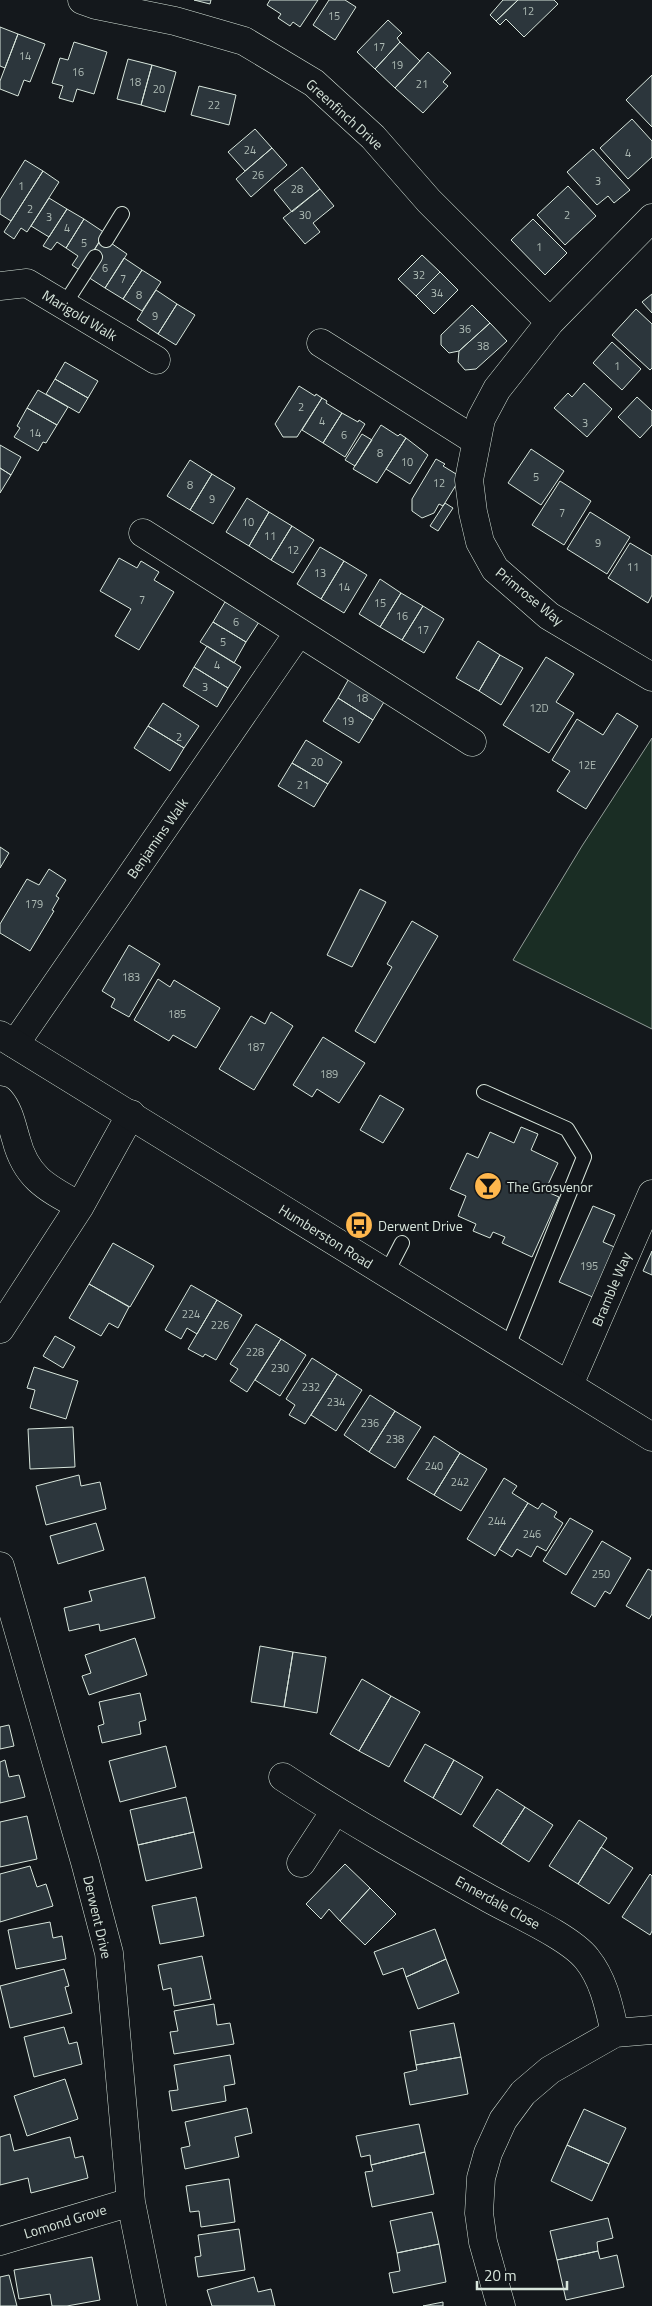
<svg xmlns="http://www.w3.org/2000/svg" width="652" height="2306" viewBox="0 0 652 2306" font-family="'Titillium Web',sans-serif">
<style>
.green{fill:#1a2d24;stroke:#939e99}
.building{fill:#2c363c;stroke:#d8e6dc}
.lines{fill:none;stroke-linecap:round;stroke-linejoin:round}
.lane-casing{stroke:#d8e6dc;stroke-width:16}
.street-casing{stroke:#d8e6dc;stroke-width:29}
.primary-casing{stroke:#d8e6dc;stroke-width:29}
.lane{stroke:#14181c;stroke-width:14}
.street{stroke:#14181c;stroke-width:28}
.primary{stroke:#14181c;stroke-width:28}
.labels{text-anchor:middle;dominant-baseline:central;stroke-width:4;stroke-linejoin:round;paint-order:stroke}
.number-label{font-size:11px;fill:#adbab4}
.street-label{font-size:14px;fill:#d8e6dc;stroke:#14181c}
.poi-label{font-size:14px;fill:#d8e6dc;stroke:#14181c;text-anchor:start}
</style>
<rect width="100%" height="100%" fill="#14181c"/>
<path class="green" d="M652,738V1029L513,960L582,846Z"/>
<path class="building" d="M194,0H211L210,4Z
M270,0H318L300,27L293,22L290,26L278,18L281,14L267,5Z
M329,0H345L356,7L335,40L313,25Z
M503,0H518L496,21L490,15Z
M518,0H554L558,4L524,37L506,19L500,25L496,21Z
M388,20L402,33L397,38L400,42L375,69L357,52Z
M0,27L18,34L5,68L0,66Z
M18,34L45,44L30,82L24,80L18,96L0,89V81Z
M74,42L107,52L94,94L77,89L73,102L59,98L63,86L52,83L60,58L68,60Z
M400,42L420,61L395,88L375,69Z
M428,52L451,73L443,82L448,86L423,113L395,88Z
M128,59L152,65L141,105L117,99Z
M152,65L176,72L165,112L141,105Z
M652,75V127L626,100Z
M199,86L236,95L229,125L191,115Z
M632,119L652,141V157L628,179L600,148Z
M255,129L272,148L245,171L228,152Z
M272,148L287,165L251,197L236,179Z
M593,149L630,190L614,203L608,196L597,205L567,172Z
M25,160L43,171L11,221L0,214V200Z
M302,167L320,189L292,212L274,190Z
M43,171L59,182L27,232L21,228L14,239L4,232Z
M568,186L596,216L565,245L537,215Z
M320,189L334,206L313,223L320,232L305,244L283,218Z
M49,198L67,209L49,237L31,226Z
M67,209L84,219L66,248L57,242L51,250L43,246Z
M84,219L105,233L81,271L72,265L78,256L66,248Z
M533,219L567,253L545,275L511,240Z
M102,237L127,254L105,288L88,277L91,255Z
M422,255L440,272L416,296L398,279Z
M124,258L142,270L123,299L105,288Z
M142,270L161,282L142,311L123,299Z
M440,272L458,290L434,314L416,296Z
M156,290L177,304L158,334L137,320Z
M652,294V313L642,302Z
M177,304L195,315L176,345L158,334Z
M472,305L490,323L459,351L449,353L441,345V335Z
M636,309L652,324V368L650,370L612,335Z
M490,323L507,341L476,369L465,370L458,362L459,351Z
M612,342L641,369L622,390L593,363Z
M65,362L98,381L88,398L55,379Z
M55,379L88,398L79,413L46,394Z
M584,383L612,409L587,437L554,408L568,393L572,397Z
M299,386L315,396L316,394L322,398L297,437H283L275,424Z
M38,390L68,407L57,425L27,408Z
M637,397L652,411V425L640,438L618,417Z
M322,398L327,401L326,403L342,413L323,443L302,430Z
M27,408L57,425L46,443L43,442L38,451L14,437L20,428L17,426Z
M342,413L358,422L359,420L365,424L345,457L323,443Z
M381,425L398,436L400,434L406,438L377,483L353,469Z
M362,434L372,440L355,466L345,460Z
M406,438L428,455L410,484L386,469Z
M0,445L21,457L11,475L0,468Z
M531,449L564,471L541,505L508,483Z
M436,459L445,464L443,466L461,477L443,506L439,504L434,513L422,518L412,511V499Z
M190,460L212,474L190,510L167,496Z
M0,468L11,475L0,493Z
M212,474L235,488L213,524L190,510Z
M560,481L591,501L564,545L532,525Z
M247,498L269,512L249,546L226,532Z
M445,503L453,508L438,531L430,526Z
M269,512L292,526L271,560L249,546Z
M590,512L630,537L607,574L567,549Z
M292,526L314,540L293,573L271,560Z
M630,543L652,556V595L648,603L608,578Z
M320,547L344,561L321,599L297,584Z
M119,558L137,568L141,561L159,572L154,580L174,592L139,650L115,636L131,609L100,591Z
M344,561L367,575L344,613L321,599Z
M380,579L401,593L380,627L359,614Z
M401,593L423,606L402,640L380,627Z
M225,602L259,622L246,642L213,622Z
M423,606L444,619L424,653L402,640Z
M213,622L246,642L234,663L200,642Z
M478,641L500,655L479,691L456,678Z
M207,646L241,667L228,688L194,667Z
M500,655L523,668L501,705L479,691Z
M546,657L574,674L556,702L574,713L549,753L503,725Z
M194,667L228,688L217,707L183,686Z
M351,675L387,697L373,720L338,698Z
M338,698L373,720L359,743L323,721Z
M163,703L199,726L184,748L148,726Z
M617,713L638,726L586,809L557,791L570,771L552,760L577,719L603,735Z
M148,726L184,748L170,771L134,748Z
M306,740L342,762L328,784L292,763Z
M292,763L328,784L314,807L278,786Z
M0,847L9,853L0,868Z
M49,869L66,880L56,896L59,898L52,910L54,911L30,951L0,933V924L27,879L39,885Z
M360,889L386,902L352,967L327,955Z
M412,921L438,936L375,1043L355,1031L392,967L387,964Z
M129,945L160,964L129,1017L111,1007L115,999L102,991Z
M158,979L170,987L174,980L220,1008L196,1048L173,1035L169,1041L134,1020Z
M271,1012L293,1026L254,1090L219,1069L251,1016L265,1024Z
M323,1037L365,1063L339,1103L317,1089L312,1097L293,1085Z
M380,1095L404,1109L383,1143L360,1130Z
M521,1127L538,1134L531,1150L558,1163L545,1191L559,1197L532,1257L502,1243L505,1237L493,1232L490,1238L473,1231L476,1224L458,1216L466,1196L450,1189L467,1153L478,1158L490,1132L514,1143Z
M593,1206L615,1215L603,1242L619,1249L597,1299L559,1282Z
M113,1243L154,1266L130,1307L89,1284Z
M652,1251V1275L643,1271Z
M89,1284L129,1307L118,1328L109,1323L101,1336L69,1318Z
M191,1285L217,1300L197,1334L187,1328L181,1339L165,1330Z
M217,1300L242,1315L216,1360L205,1354L203,1357L188,1349Z
M256,1324L281,1339L247,1392L230,1381L238,1369L230,1364Z
M55,1336L75,1347L63,1368L43,1356Z
M281,1339L306,1355L280,1396L255,1380Z
M312,1358L337,1374L305,1424L289,1415L295,1405L286,1399Z
M34,1367L78,1381L66,1419L30,1408L35,1390L27,1388Z
M337,1374L362,1390L336,1431L311,1415Z
M370,1395L395,1411L369,1452L344,1435Z
M395,1411L421,1427L395,1468L369,1452Z
M73,1427L75,1467L30,1469L28,1429Z
M434,1436L460,1453L434,1495L407,1479Z
M460,1453L487,1469L461,1511L434,1495Z
M79,1475L81,1486L100,1482L106,1509L46,1525L36,1486Z
M504,1478L517,1486L512,1493L528,1503L495,1556L467,1539Z
M528,1503L538,1509L542,1503L557,1512L554,1517L563,1523L546,1551L537,1546L531,1557L517,1549L512,1557L499,1549Z
M570,1518L593,1531L566,1575L543,1561Z
M96,1523L104,1550L58,1564L50,1536Z
M602,1541L631,1558L610,1594L605,1591L595,1607L571,1593Z
M648,1569L652,1571V1614L649,1619L626,1606Z
M145,1577L155,1618L100,1631L99,1624L69,1631L64,1608L92,1601L89,1591Z
M135,1638L147,1675L89,1695L82,1676L91,1673L85,1655Z
M260,1646L293,1652L284,1707L251,1702Z
M293,1652L326,1657L317,1713L284,1707Z
M362,1679L391,1696L359,1751L330,1734Z
M140,1693L146,1720L139,1722L141,1734L102,1743L98,1726L104,1724L99,1702Z
M391,1696L420,1712L389,1767L359,1751Z
M9,1725L14,1746L0,1749V1727Z
M425,1744L454,1760L433,1798L404,1781Z
M166,1746L176,1787L120,1802L109,1761Z
M5,1760L9,1777L19,1775L25,1797L0,1803V1762Z
M454,1760L483,1777L461,1815L433,1798Z
M497,1789L525,1807L501,1844L473,1826Z
M186,1797L194,1832L138,1845L130,1810Z
M525,1807L553,1825L529,1862L501,1844Z
M27,1816L37,1859L0,1867V1822Z
M579,1820L607,1838L578,1884L549,1866Z
M194,1832L202,1868L146,1881L138,1845Z
M601,1847L633,1868L609,1904L578,1884Z
M345,1864L370,1888L340,1921L329,1909L321,1919L306,1904Z
M30,1866L37,1887L46,1884L53,1906L0,1922V1874Z
M650,1874L652,1876V1931L650,1935L622,1917Z
M370,1888L396,1914L365,1945L340,1921Z
M196,1897L204,1936L160,1944L152,1906Z
M50,1922L53,1938L62,1936L66,1959L16,1969L8,1930Z
M435,1929L446,1959L406,1977L403,1968L383,1975L374,1952Z
M202,1956L211,1999L174,2006L171,1988L163,1990L158,1965Z
M446,1959L459,1993L418,2009L406,1977Z
M64,1969L69,1986L65,1987L72,2013L10,2028L0,1986Z
M214,2004L217,2025L230,2023L234,2044L174,2054L170,2032L178,2031L174,2011Z
M454,2023L461,2057L416,2065L410,2031Z
M64,2027L69,2044L77,2042L82,2064L34,2077L24,2037Z
M230,2055L235,2084L224,2086L226,2101L172,2111L169,2091L178,2090L174,2065Z
M461,2057L468,2094L410,2105L404,2073L417,2070L416,2065Z
M65,2079L78,2119L27,2136L14,2096Z
M247,2108L252,2133L235,2137L239,2157L185,2169L181,2148L190,2146L185,2122Z
M584,2109L626,2128L609,2164L567,2145Z
M419,2124L425,2152L371,2165L370,2155L361,2157L356,2136Z
M10,2134L14,2151L70,2137L75,2158L83,2156L88,2178L31,2193L28,2178L0,2185V2137Z
M567,2145L609,2164L592,2201L551,2181Z
M425,2152L434,2194L372,2207L365,2172L373,2171L371,2165Z
M229,2179L235,2222L201,2227L199,2211L190,2212L186,2186Z
M432,2212L439,2244L397,2253L390,2221Z
M608,2218L613,2238L597,2242L598,2251L557,2260L550,2231Z
M239,2229L245,2270L198,2277L195,2257L201,2256L198,2235Z
M439,2244L446,2282L393,2293L389,2273L400,2271L397,2253Z
M598,2251L600,2259L617,2255L624,2287L566,2300L557,2260Z
M92,2257L100,2300L67,2306H52L50,2294L19,2299L14,2270Z
M9,2275L17,2306H0V2277Z
M254,2277L258,2292L271,2289L275,2306H212L207,2290Z
M443,2302V2306H423Z"/>
<g class="lines">
<g class="lane-casing">
<path id="lane" d="M106,240L122,214
M64,305L95,257
M484,1092L567,1129L584,1157L508,1346
M386,1274L402,1243"/>
</g>
<g class="street-casing">
<path id="street" d="M82,0L96,5L175,21L244,41L314,83L373,137L429,201L550,322
M652,218L550,322L497,389L481,419L469,480L473,512L480,542L495,569L549,616L652,677
M0,286L27,283L156,360
M321,343L476,441
M143,533L472,742
M15,1044L299,632
M0,1100C9,1110 12,1126 16,1139C26,1178 47,1188 80,1206
M0,1329L80,1206L131,1114
M569,1385L652,1194
M0,1566L85,1862L109,1953L131,2202L152,2306
M283,1777C350,1821 420,1860 490,1899C515,1913 570,1937 587,1959C604,1980 609,2007 615,2033
M301,1863L335,1811
M0,2241L131,2202
M501,2306L483,2242L479,2213L481,2178L488,2153L503,2120L523,2093L550,2070L615,2033L652,2030"/>
</g>
<g class="primary-casing">
<path id="primary" d="M0,1035C217,1170 435,1301 652,1437"/>
</g>
<use href="#lane" class="lane"/>
<use href="#street" class="street"/>
<use href="#primary" class="primary"/>
</g>
<defs>
<g id="bar-disc" transform="scale(1.4375)"><circle r="9.5" fill="#ffb74d" stroke="#14181c"/><path d="M-6-5H6L.8 .8V4.5H3.5V6h-7V4.5H-.8V.8Z" fill="#111"/></g>
<g id="bus-disc" transform="scale(1.4375)"><circle r="9.5" fill="#ffb74d" stroke="#14181c"/><path d="M-5-6H5V4H4V6H2V4H-2V6H-4V4H-5ZM-3.5-4V0h7V-4ZM-3.5 1.2v1.5H-2V1.2ZM2 1.2v1.5H3.5V1.2Z" fill="#111"/></g>
</defs>
<g fill-rule="evenodd">
<use href="#bar-disc" x="488" y="1186"/>
<use href="#bus-disc" x="359" y="1225"/>
</g>
<g class="labels">
<g class="number-label">
<text x="528" y="11">12</text>
<text x="334" y="16">15</text>
<text x="379" y="47">17</text>
<text x="25" y="56">14</text>
<text x="397" y="65">19</text>
<text x="78" y="72">16</text>
<text x="135" y="82">18</text>
<text x="422" y="84">21</text>
<text x="159" y="89">20</text>
<text x="214" y="105">22</text>
<text x="250" y="150">24</text>
<text x="628" y="153">4</text>
<text x="258" y="175">26</text>
<text x="598" y="181">3</text>
<text x="21" y="186">1</text>
<text x="297" y="189">28</text>
<text x="30" y="209">2</text>
<text x="305" y="215">30</text>
<text x="567" y="215">2</text>
<text x="49" y="217">3</text>
<text x="67" y="228">4</text>
<text x="84" y="243">5</text>
<text x="539" y="247">1</text>
<text x="105" y="268">6</text>
<text x="419" y="275">32</text>
<text x="123" y="279">7</text>
<text x="437" y="293">34</text>
<text x="139" y="295">8</text>
<text x="155" y="316">9</text>
<text x="465" y="329">36</text>
<text x="483" y="346">38</text>
<text x="617" y="366">1</text>
<text x="301" y="407">2</text>
<text x="322" y="421">4</text>
<text x="585" y="423">3</text>
<text x="35" y="433">14</text>
<text x="344" y="435">6</text>
<text x="380" y="453">8</text>
<text x="407" y="462">10</text>
<text x="536" y="477">5</text>
<text x="439" y="483">12</text>
<text x="190" y="485">8</text>
<text x="212" y="499">9</text>
<text x="562" y="513">7</text>
<text x="248" y="522">10</text>
<text x="270" y="536">11</text>
<text x="598" y="543">9</text>
<text x="293" y="550">12</text>
<text x="633" y="567">11</text>
<text x="320" y="573">13</text>
<text x="344" y="587">14</text>
<text x="142" y="600">7</text>
<text x="380" y="603">15</text>
<text x="402" y="616">16</text>
<text x="236" y="622">6</text>
<text x="423" y="630">17</text>
<text x="223" y="642">5</text>
<text x="217" y="665">4</text>
<text x="205" y="687">3</text>
<text x="362" y="698">18</text>
<text x="539" y="708">12D</text>
<text x="348" y="721">19</text>
<text x="179" y="737">2</text>
<text x="317" y="762">20</text>
<text x="587" y="765">12E</text>
<text x="303" y="785">21</text>
<text x="34" y="904">179</text>
<text x="131" y="977">183</text>
<text x="177" y="1014">185</text>
<text x="256" y="1047">187</text>
<text x="329" y="1074">189</text>
<text x="589" y="1266">195</text>
<text x="191" y="1314">224</text>
<text x="220" y="1325">226</text>
<text x="255" y="1352">228</text>
<text x="280" y="1368">230</text>
<text x="311" y="1387">232</text>
<text x="336" y="1402">234</text>
<text x="370" y="1423">236</text>
<text x="395" y="1439">238</text>
<text x="434" y="1466">240</text>
<text x="460" y="1482">242</text>
<text x="497" y="1521">244</text>
<text x="532" y="1534">246</text>
<text x="601" y="1574">250</text>
</g>
<g class="street-label">
<text transform="translate(345 114) rotate(42)">Greenfinch Drive</text>
<text transform="translate(80 315) rotate(31)">Marigold Walk</text>
<text transform="translate(530 596) rotate(39)">Primrose Way</text>
<text transform="translate(157 838) rotate(-55)">Benjamins Walk</text>
<text transform="translate(326 1236) rotate(32)">Humberston Road</text>
<text transform="translate(611 1289) rotate(-67)">Bramble Way</text>
<text transform="translate(498 1902) rotate(29)">Ennerdale Close</text>
<text transform="translate(98 1917) rotate(77)">Derwent Drive</text>
<text transform="translate(65 2221) rotate(-17)">Lomond Grove</text>
</g>
<g class="poi-label">
<text x="507" y="1186">The Grosvenor</text>
<text x="378" y="1225">Derwent Drive</text>
</g>
</g>
<path d="M477 2281v8h90v-8" fill="none" stroke="#d8e6dc" stroke-width="2.5"/>
<text x="484" y="2281" font-size="15" fill="#d8e6dc" stroke="#14181c" stroke-width="4" paint-order="stroke">20 m</text>
</svg>
